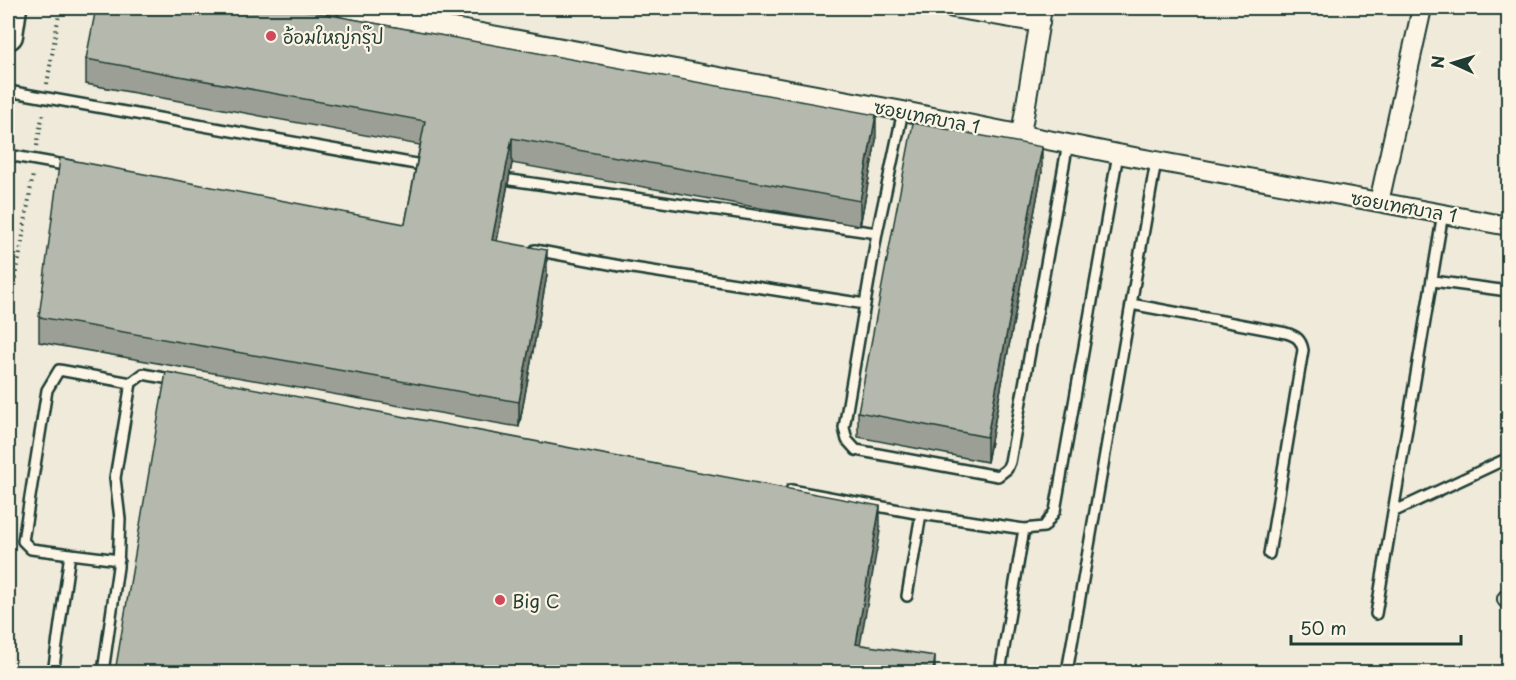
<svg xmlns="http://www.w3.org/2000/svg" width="1516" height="680" viewBox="0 0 1516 680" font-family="'Playpen Sans','Playpen Sans Thai',sans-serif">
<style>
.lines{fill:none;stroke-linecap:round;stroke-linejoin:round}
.service-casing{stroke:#1f3d34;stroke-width:14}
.minor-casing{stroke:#1f3d34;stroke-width:22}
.primary-casing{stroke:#1f3d34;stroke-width:33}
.path{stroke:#1f3d34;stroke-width:4;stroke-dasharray:1.5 4.5;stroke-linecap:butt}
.service{stroke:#fcf5e5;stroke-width:9}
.minor{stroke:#fcf5e5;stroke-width:18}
.primary{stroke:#fcf5e5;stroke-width:28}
.wall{fill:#9c9f95;stroke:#1f3d34;stroke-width:1.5}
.shaded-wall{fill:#7f8279;stroke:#1f3d34;stroke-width:1.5}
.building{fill:#b5b9ad;stroke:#1f3d34;stroke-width:1.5}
.poi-dot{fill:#d1495b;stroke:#fcf5e5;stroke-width:2}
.labels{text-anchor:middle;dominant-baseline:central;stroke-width:4.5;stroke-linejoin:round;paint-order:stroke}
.poi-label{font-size:18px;fill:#1f3d34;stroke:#fcf5e5;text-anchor:start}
.street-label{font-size:18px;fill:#1f3d34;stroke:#fcf5e5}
</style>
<rect width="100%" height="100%" fill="#efeada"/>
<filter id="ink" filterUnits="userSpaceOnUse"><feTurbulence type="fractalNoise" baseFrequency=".0167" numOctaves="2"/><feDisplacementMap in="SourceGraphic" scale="12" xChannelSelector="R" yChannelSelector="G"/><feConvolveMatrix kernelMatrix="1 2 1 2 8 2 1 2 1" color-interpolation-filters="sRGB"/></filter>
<g filter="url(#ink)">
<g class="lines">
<g class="service-casing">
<path id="service" d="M8,91L427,166
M903,111L877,233L844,428L847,440L856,450L998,476L1007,469L1010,462L1068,143
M8,155L70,166
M497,178L877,233
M535,250L620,266L865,304
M1433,281L1508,291
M1131,304L1286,333C1296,336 1301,339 1303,350L1269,554
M791,490L921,514L1024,529L1000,672
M1393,512L1508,458
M1024,529L1044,527L1055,511L1118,154
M119,560L31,549L23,541L47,390L59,370L131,383
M907,596L921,514
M1376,614L1443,213
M59,672L54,666L70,554
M103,672L118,567L120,519L115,478L131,383L143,374L175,380
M1067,672L1156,161"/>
</g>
<g class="minor-casing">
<path id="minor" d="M345,8L903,111L1118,154L1508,226
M953,8L1040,23
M1021,134L1042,8
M1379,202L1422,8
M1507,599L1508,600"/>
</g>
<g class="primary-casing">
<path id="primary" d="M8,35L12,8"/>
</g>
<path class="path" d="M47,84L60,8
M37,146L43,112
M8,326L33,174"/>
<use href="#service" class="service"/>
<use href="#minor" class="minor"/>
<use href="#primary" class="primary"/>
</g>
<path class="wall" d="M86,59L876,140L860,226L512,163L497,241L547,275L519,427L39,342V317L405,224L420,145L86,84Z
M1042,172L987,462L858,437V412Z"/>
<path class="shaded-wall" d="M876,115V140L860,226V201Z
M512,138V163L492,265V240Z
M1042,147V172L987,462V437Z
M547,250V275L519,427V402Z
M880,506V531L856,669V644Z
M935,656V672H933Z"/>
<path class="building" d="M96,8H292L876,115L860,201L512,138L492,240L547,250L519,402L39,317L60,158L405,224L425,121L86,59Z
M913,123L1042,147L987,437L858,412Z
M166,372L880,506L856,644L935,656L933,672H115Z"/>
</g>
<g class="poi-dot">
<circle cx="271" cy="36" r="6"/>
<circle cx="500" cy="600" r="6"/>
</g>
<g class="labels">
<g class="poi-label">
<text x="283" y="36">อ้อมใหญ่กรุ๊ป</text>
<text x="512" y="600">Big C</text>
</g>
<g class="street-label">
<text transform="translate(927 116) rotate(11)">ซอยเทศบาล 1</text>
<text transform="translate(1404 206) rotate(10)">ซอยเทศบาล 1</text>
</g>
</g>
<rect width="1516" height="680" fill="none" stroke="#fcf5e5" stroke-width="30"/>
<rect x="15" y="15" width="1486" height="650" fill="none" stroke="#1f3d34" stroke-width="2" filter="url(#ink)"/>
<g transform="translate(1453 63) rotate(274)" stroke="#fcf5e5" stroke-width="4.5" paint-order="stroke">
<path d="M0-4.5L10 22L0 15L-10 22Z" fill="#1f3d34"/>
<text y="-9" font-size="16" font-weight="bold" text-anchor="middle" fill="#1f3d34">N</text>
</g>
<path d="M1291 635v9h170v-9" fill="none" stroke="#1f3d34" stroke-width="3"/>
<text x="1300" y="635" font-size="18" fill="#1f3d34" stroke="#fcf5e5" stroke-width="4.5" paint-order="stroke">50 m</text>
</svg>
